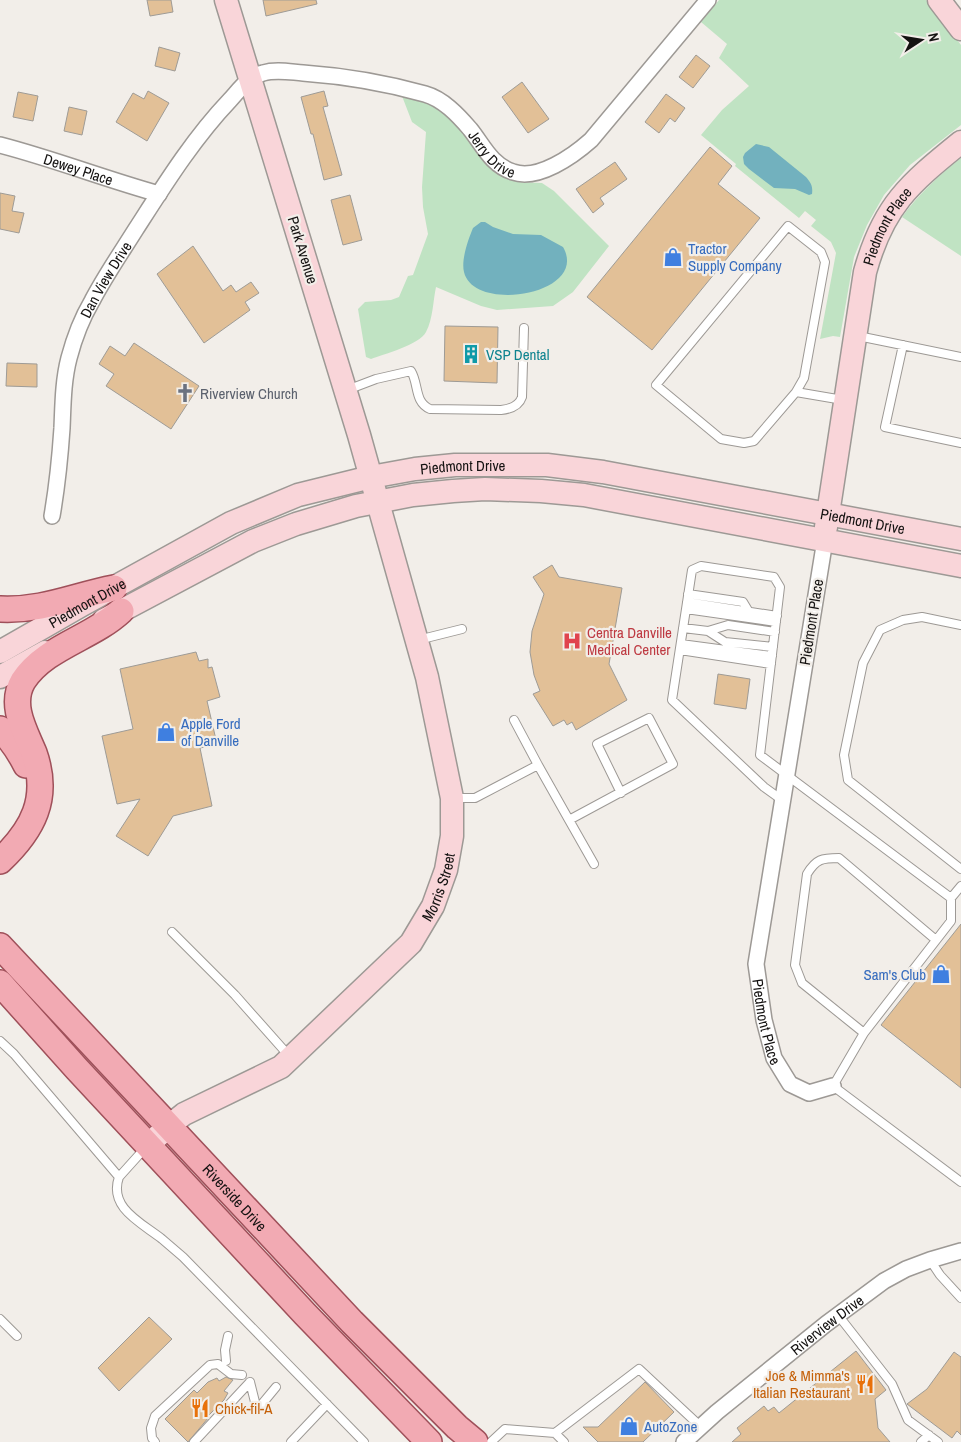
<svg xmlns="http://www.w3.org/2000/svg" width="961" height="1442" viewBox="0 0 961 1442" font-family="'Archivo Narrow',sans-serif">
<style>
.green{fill:#c0e3c3}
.water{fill:#72b1be}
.building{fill:#e2c097;stroke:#9e9b96}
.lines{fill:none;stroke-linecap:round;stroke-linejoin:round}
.lane-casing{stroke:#9d9995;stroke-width:10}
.street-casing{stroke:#9d9995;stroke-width:18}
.secondary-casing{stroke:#9d9995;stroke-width:25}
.primary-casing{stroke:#9f505a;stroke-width:28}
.lane{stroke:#fff;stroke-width:8}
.street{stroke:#fff;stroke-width:15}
.secondary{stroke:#f9d5d9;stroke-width:22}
.primary{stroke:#f2aab3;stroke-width:25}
.labels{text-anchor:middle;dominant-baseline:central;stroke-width:4.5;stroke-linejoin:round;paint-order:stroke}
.street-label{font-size:15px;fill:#141211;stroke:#f2eee9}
.shop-label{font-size:15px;fill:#366cbe;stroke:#f2eee9;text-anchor:start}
.culture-label{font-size:15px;fill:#0d838f;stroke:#f2eee9;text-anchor:start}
.worship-label{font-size:15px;fill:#5b616d;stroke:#f2eee9;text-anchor:start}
.health-label{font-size:15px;fill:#be3a42;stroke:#f2eee9;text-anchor:start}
.food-label{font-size:15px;fill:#c56008;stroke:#f2eee9;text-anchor:end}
</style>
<rect width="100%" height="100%" fill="#f2eee9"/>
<path class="green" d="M719,0H926L961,45V125L910,165L884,195L867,225L854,257L840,337L833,336L820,339L836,253L831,242L811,226L816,220L805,211L799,218L735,166L736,164L701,135L722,110L749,86L719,58L727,44L701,22Z
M402,96L427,101L441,110L464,134L490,166L504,177L517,182L542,183L554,191L609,246L573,292L553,306L497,310L481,306L436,287C433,301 433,319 426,332C419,345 384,354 371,359L366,357L358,309L365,302L391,300L399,297L408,276L413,275L428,234L423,207L422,187L426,132L412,122Z
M961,158V256L902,217C919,194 938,176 961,158Z"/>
<path class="water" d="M756,144L769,147L806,177C811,183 813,186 812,194L809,195L795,189L774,188L749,169L744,164L743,157L745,153Z
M481,222H485L493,227L513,234L541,235L563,247C590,294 474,314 464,272C461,260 468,240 473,228Z"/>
<path class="building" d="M147,0H171L173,12L150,16Z
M263,0H316L317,4L266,16Z
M159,47L180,53L175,71L155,66Z
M696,55L710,66L693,88L679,77Z
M522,82L549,119L528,133L502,97Z
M148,91L169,103L147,141L116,122L133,93L144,99Z
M324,91L328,106L323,107L342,175L324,180L313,134H311L301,97Z
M18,92L38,96L33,121L13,117Z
M666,94L685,108L675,122L670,118L659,133L645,122Z
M69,107L87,111L82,135L64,131Z
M710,147L732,166L718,184L760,218L652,350L587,297Z
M615,162L627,179L600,198L604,204L593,213L576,189Z
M0,193L15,196L12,211L24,213L19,233L0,229Z
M350,195L362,240L343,245L331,200Z
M193,246L223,291L231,285L236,292L251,282L259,293L245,302L250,310L204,343L157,274Z
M445,326L498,327L497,383L444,381Z
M134,343L199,386L171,429L106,386L114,374L99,364L110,346L125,356Z
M7,363L37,364V387L6,386Z
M552,565L559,577L622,588L609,664L627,700L576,730L572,722L567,725L564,720L553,726L533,694L540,691L534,675L530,652L532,631L544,594L533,577Z
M196,652L199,661L208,659V668L212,667L220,697L207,701L217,744L200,748L212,806L173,816L148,856L116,836L140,799L117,804L102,736L133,729L120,669Z
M718,674L750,679L746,709L714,704Z
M961,924V1088L881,1025Z
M149,1317L172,1339L119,1391L98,1368Z
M856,1351L886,1390L875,1399L878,1428L890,1442H732L741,1434L737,1428L764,1406L768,1411L774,1407L779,1413Z
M954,1352L961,1357V1435L957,1431L952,1438L907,1404L927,1389Z
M226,1377L233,1380L224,1391L228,1393L224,1400L208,1416L209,1417L188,1442L165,1419L194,1390L197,1393L208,1382L217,1378L219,1381Z
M645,1382L674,1412L643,1442H598L583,1427H598Z"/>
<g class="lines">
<g class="lane-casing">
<path id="lane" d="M788,226L821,252L825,262L804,378L796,392L754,441L744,443L721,439L656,385Z
M858,336L961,357
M903,345L885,427L961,443
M347,390L376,379L411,371C419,384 414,402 430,409L501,410C511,409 519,406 522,397L524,328
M796,392L843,400
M688,594L743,602L749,612
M687,602L777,616
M686,609L776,622
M961,625L922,617L903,620L880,630L863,663L858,687L844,755L848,780L961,869
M683,628L708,631L725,642L773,647
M708,631L728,625L775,632
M418,640L462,629
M681,644L772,656
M680,650L771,664
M514,720L538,765
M454,798H475L538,765L569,820L673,764L649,718L597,744L621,793
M782,800L764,787L672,700L692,570L701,566L774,577L780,587L760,755L951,898
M569,820L594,864
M961,886L951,898V921L864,1033L833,1086L961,1182
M172,932L235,995L290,1057
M864,1033L802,983L795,965L807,874C816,859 822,858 839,858L936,940
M0,1041L14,1054L119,1177C108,1208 142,1223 162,1239C169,1245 176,1251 183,1257L364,1442
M119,1177L146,1147
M930,1260L940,1275L961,1298
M838,1315L892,1384L908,1420L938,1442
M0,1319L17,1336
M226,1361L225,1350L228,1336
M250,1382L257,1410
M257,1410L276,1387
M155,1442L152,1438L151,1428L155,1416L210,1365L218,1364L231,1374L242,1375
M194,1442L250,1382
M291,1442L327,1404
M491,1442L505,1429L555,1433
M564,1442L555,1433L639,1369L700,1426
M921,1442L929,1435"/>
</g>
<g class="street-casing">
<g id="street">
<path id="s1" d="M0,145C54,159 105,179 159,194"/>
<path id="s2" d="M52,516C57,487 60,458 62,428C63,405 63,381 69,358C74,339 82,318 92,301C105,276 121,253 136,229C165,184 193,139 230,100C240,89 248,77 263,73C276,69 290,72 303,73C344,76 386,83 425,94C443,99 458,115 470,129C483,145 491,165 513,172C538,181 573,156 591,140L708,0"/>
<path id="s3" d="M825,540L756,964L764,1020L774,1058L790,1084L809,1093L833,1086"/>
<path id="s4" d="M684,1442L717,1412L826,1324L884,1281L906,1269L930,1260L961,1251"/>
</g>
</g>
<g class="secondary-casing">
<g id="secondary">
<path d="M939,0L961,29"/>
<path id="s5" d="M826,527L865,272C883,206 909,184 961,142"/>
<path d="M104,620L253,541L296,524L356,506L413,495L453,491L485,489L541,491L584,495L961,566"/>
<path id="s6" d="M0,652L82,605L231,523L298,495L371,477L415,469L455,465H547L603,472L961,539"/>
<path d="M0,677L45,652"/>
<path id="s7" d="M148,1145L169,1126L184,1114L281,1067L411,943L433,906L446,870L452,836V798L427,677L359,435L226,0"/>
</g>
</g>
<g class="primary-casing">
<g id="primary">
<path d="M0,609C43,611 73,596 114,588"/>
<path d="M0,729C12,740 19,751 26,765"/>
<path d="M0,861C33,830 50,798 34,753C25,731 9,705 23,681C45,647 92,638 121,611"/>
<path id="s8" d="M0,946L352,1322L457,1427L475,1442"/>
<path d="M0,983L77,1069L305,1314L429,1442"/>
</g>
</g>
<use href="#lane" class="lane"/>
<use href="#street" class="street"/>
<use href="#secondary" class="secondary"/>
<use href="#primary" class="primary"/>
</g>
<defs>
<g id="shop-bare" transform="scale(1.5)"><path d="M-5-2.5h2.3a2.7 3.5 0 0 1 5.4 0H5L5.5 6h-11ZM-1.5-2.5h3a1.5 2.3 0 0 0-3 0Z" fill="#3f7fe0" stroke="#f2eee9" stroke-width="2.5" paint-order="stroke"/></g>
<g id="building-bare" transform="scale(1.5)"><path d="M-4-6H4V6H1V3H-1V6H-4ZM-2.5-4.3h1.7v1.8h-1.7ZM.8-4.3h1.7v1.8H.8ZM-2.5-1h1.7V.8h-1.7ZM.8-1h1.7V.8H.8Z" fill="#0f9aa8" stroke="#f2eee9" stroke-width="2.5" paint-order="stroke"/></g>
<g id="church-bare" transform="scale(1.5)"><path d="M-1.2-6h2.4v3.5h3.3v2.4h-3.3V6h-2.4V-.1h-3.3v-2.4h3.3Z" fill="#6b7280" stroke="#f2eee9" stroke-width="2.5" paint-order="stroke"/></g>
<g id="hospital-bare" transform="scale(1.5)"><path d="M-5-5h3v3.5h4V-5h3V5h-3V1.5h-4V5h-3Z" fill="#e0444e" stroke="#f2eee9" stroke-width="2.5" paint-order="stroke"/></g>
<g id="restaurant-bare" transform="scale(1.5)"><path d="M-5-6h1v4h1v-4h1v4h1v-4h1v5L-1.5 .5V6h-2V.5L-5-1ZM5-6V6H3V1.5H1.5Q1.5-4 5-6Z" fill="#e8710a" stroke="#f2eee9" stroke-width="2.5" paint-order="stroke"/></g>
</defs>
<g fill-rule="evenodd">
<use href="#shop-bare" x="673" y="257"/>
<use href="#building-bare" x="471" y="354"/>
<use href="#church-bare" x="185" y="393"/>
<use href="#hospital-bare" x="572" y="641"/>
<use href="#shop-bare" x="166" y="732"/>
<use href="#shop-bare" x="941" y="974"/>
<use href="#restaurant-bare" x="865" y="1384"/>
<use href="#restaurant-bare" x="200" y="1408"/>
<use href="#shop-bare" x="629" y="1426"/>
</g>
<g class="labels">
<g class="street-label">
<text stroke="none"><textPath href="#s2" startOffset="764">Jerry Drive</textPath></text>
<text stroke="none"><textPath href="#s1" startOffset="82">Dewey Place</textPath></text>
<text stroke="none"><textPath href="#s5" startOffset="309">Piedmont Place</textPath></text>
<text transform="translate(303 250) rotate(73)">Park Avenue</text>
<text stroke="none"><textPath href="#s2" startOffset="246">Dan View Drive</textPath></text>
<text stroke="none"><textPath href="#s6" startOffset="505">Piedmont Drive</textPath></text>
<text stroke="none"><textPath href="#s6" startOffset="910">Piedmont Drive</textPath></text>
<text stroke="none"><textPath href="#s6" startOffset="100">Piedmont Drive</textPath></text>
<text transform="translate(811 622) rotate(-81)">Piedmont Place</text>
<text stroke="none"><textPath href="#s7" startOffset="398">Morris Street</textPath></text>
<text stroke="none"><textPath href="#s3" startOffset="488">Piedmont Place</textPath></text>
<text stroke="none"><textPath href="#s8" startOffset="344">Riverside Drive</textPath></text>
<text stroke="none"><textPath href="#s4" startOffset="185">Riverview Drive</textPath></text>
</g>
<g class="shop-label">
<text x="688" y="248">Tractor<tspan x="688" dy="17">Supply Company</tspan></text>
<text x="181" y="723">Apple Ford<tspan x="181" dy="17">of Danville</tspan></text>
<text x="926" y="974" text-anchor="end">Sam's Club</text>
<text x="644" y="1426">AutoZone</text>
</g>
<g class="culture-label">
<text x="486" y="354">VSP Dental</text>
</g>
<g class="worship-label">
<text x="200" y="393">Riverview Church</text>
</g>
<g class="health-label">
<text x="587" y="632">Centra Danville<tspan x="587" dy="17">Medical Center</tspan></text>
</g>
<g class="food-label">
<text x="850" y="1375">Joe &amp; Mimma's<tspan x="850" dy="17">Italian Restaurant</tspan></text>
<text x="215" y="1408" text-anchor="start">Chick-fil-A</text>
</g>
</g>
<g transform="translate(921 40) rotate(78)" stroke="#f2eee9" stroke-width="4" paint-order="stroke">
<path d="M0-4L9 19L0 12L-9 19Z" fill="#141211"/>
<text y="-8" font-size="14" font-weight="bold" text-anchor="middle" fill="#141211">N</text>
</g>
</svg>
